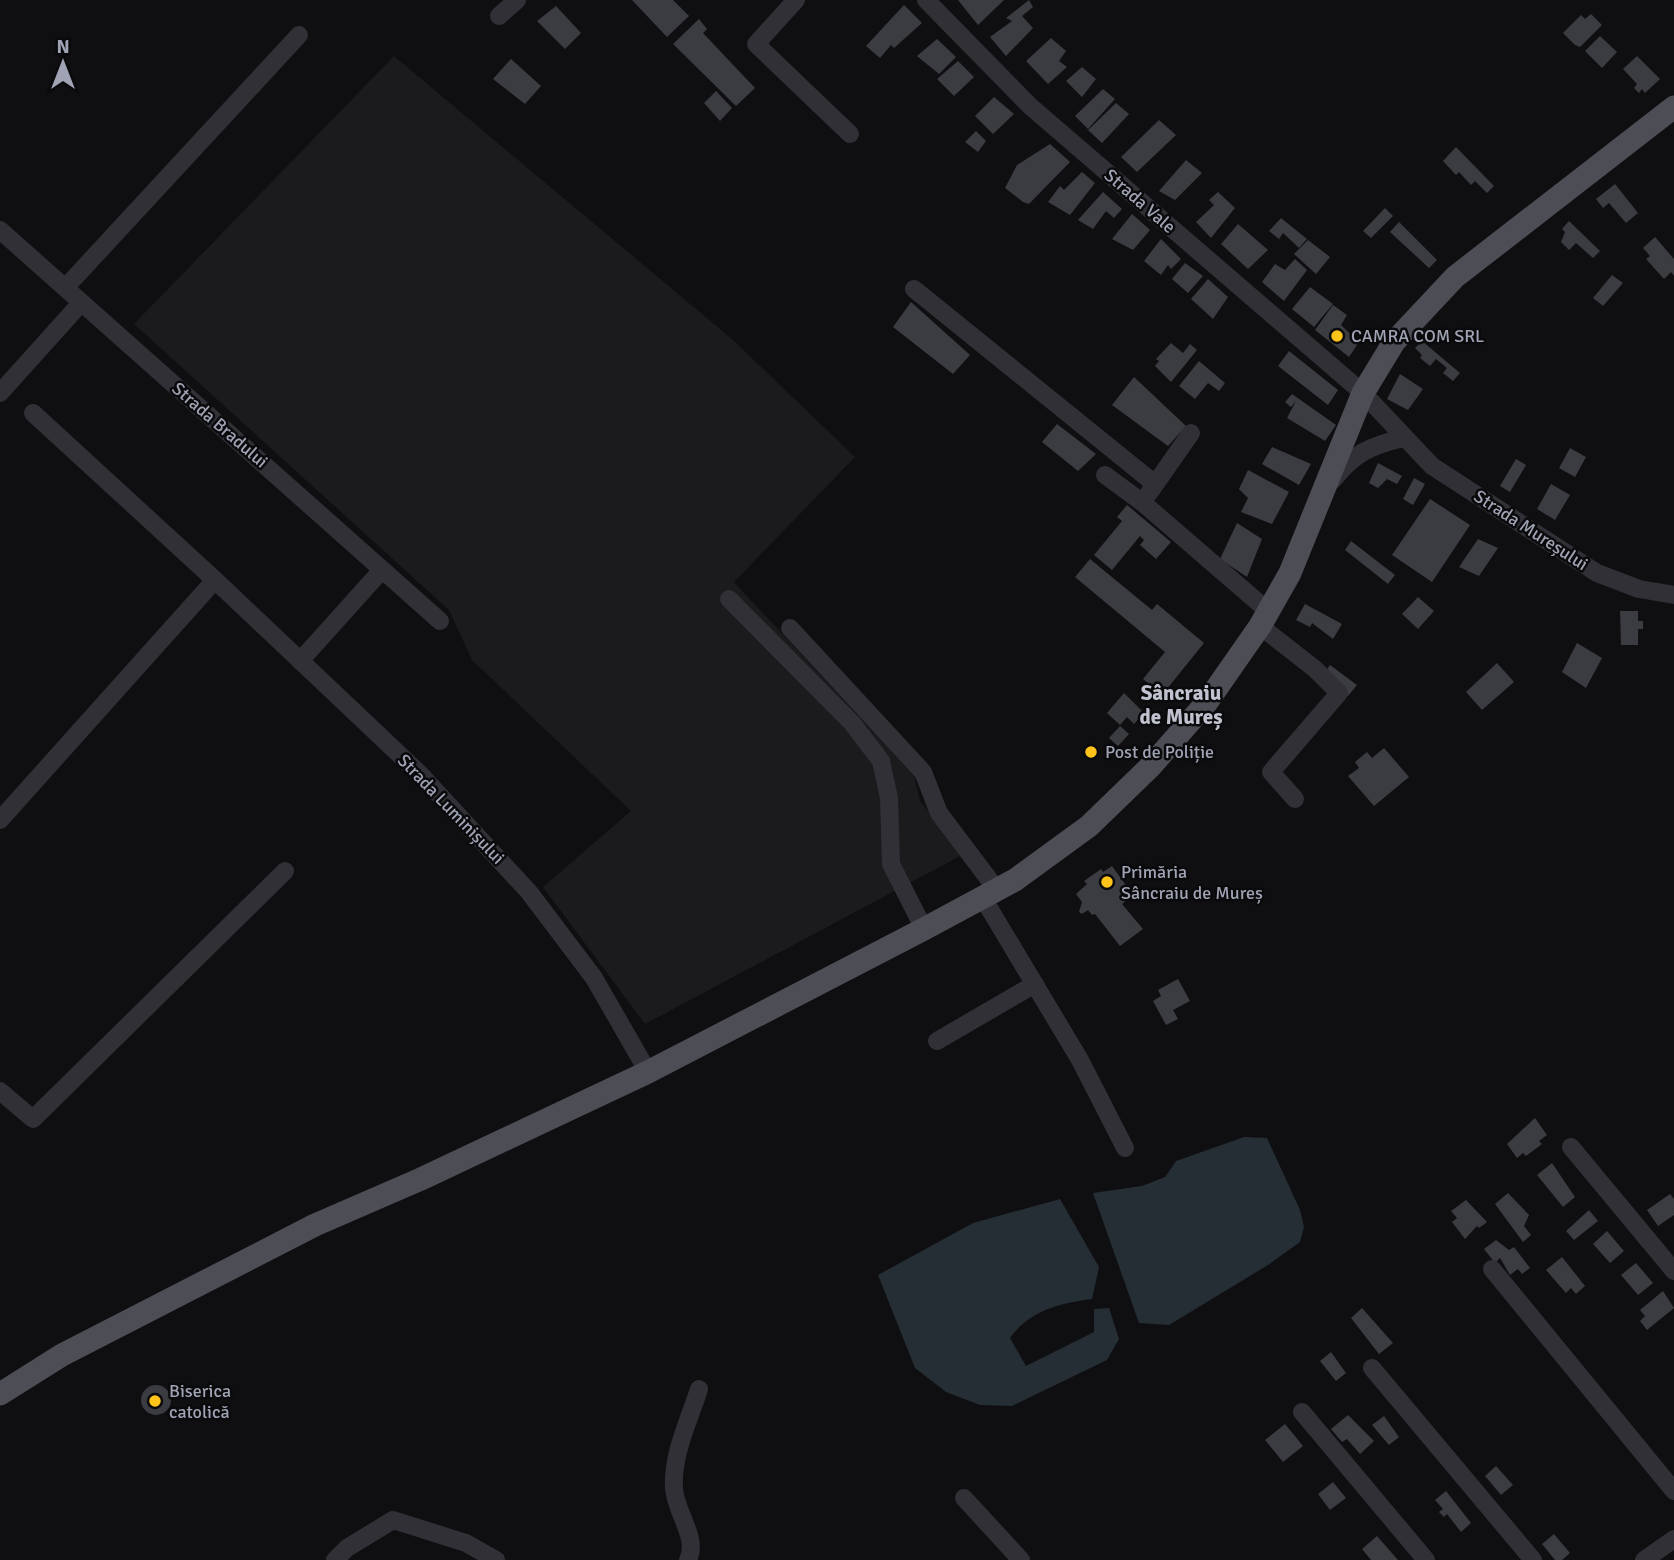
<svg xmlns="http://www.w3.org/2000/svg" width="1674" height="1560" viewBox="0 0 1674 1560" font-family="Signika,sans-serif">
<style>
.built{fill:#1b1b1e}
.water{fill:#252d35}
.building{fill:#3b3c41}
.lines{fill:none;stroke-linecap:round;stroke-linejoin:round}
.minor{stroke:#303036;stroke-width:18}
.major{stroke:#4c4d55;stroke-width:23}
.poi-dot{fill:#ffc419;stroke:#0a0a0c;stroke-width:2.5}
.labels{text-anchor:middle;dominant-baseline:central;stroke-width:5;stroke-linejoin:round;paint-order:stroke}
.street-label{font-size:18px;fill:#9fa3b3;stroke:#0a0a0c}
.poi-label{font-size:18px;fill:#9fa3b3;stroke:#0a0a0c;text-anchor:start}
.quarter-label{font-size:21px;font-weight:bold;fill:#c0c3cf;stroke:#0a0a0c}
</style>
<rect width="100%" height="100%" fill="#0f0f11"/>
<path class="built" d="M394,56L733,340L855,457L734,582L914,775L920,801L964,854L645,1024L543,887L631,811L472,660L449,610L134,324Z"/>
<path class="water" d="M1244,1137L1267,1138L1300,1210L1304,1227L1300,1242L1268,1265L1169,1325L1139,1323L1093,1193L1142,1186L1165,1177L1176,1161Z
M1060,1199L1099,1267L1092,1299C1060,1303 1029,1311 1010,1338L1026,1366L1094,1332V1309L1109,1308L1119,1339L1107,1360L1012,1406L980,1405L946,1392L915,1368L878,1275L973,1223Z"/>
<path class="building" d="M632,0H673L689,16L667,37Z
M958,0H1004L978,25Z
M1029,0L1033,7L1022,16L1033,28L1006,56L990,37L1012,21L1006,18Z
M904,5L922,23L894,48L891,45L880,58L866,46Z
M556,6L581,33L565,49L537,21Z
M1591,14L1602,25L1580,47L1575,45L1563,33L1581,15L1585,19Z
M699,19L707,29L703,33L755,88L736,106L673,44Z
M1600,36L1617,52L1602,68L1585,51Z
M1051,38L1066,51L1059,61L1067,67L1048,84L1026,61Z
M937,39L956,57L939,74L917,56Z
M1637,56L1660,79L1645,93L1642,89L1639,93L1634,88L1637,84L1623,69Z
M511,59L541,86L525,104L493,79Z
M958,61L974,77L954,96L937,79Z
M1082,67L1096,79L1082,97L1066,81Z
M1103,89L1115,99L1088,129L1075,116Z
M716,91L732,108L720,121L704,103Z
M994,97L1014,114L993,134L975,116Z
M1116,103L1129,114L1102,143L1088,130Z
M1159,120L1176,135L1137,172L1121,157Z
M976,131L986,141L978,152L965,142Z
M1050,144L1070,162L1029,204L1023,202L1005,188L1017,165Z
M1456,147L1494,186L1487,193L1475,181L1471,185L1459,172L1456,175L1443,161Z
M1186,160L1202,173L1175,200L1159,191Z
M1082,172L1095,183L1070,215L1048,202L1060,186L1064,190Z
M1615,184L1638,213L1626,223L1609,203L1603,208L1596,199Z
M1103,192L1122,209L1114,218L1106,211L1093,229L1078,220Z
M1218,192L1235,208L1211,238L1196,222L1214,205L1209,200Z
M1385,208L1393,216L1371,238L1363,231Z
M1132,214L1150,230L1133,250L1112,239Z
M1281,218L1307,239L1299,248L1283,233L1279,239L1269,231Z
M1569,221L1600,251L1593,258L1576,243L1569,250L1561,242L1565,232L1562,229Z
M1399,222L1437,260L1429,268L1390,232Z
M1238,224L1268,250L1248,269L1221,244Z
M1655,237L1674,259V276L1671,272L1664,279L1646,259L1650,256L1643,248Z
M1161,239L1181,259L1171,269L1168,265L1161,275L1144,261Z
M1308,240L1330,257L1316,274L1294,254Z
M1295,259L1307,270L1284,301L1262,282L1275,264L1285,270Z
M1185,263L1203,276L1188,293L1172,279Z
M1612,275L1623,283L1603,306L1593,298Z
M1208,279L1228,297L1213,319L1191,299Z
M1310,287L1333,304L1314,327L1292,309Z
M911,302L970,355L953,374L893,327Z
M1333,305L1347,315L1341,325L1359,342L1349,357L1315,330Z
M1422,341L1460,373L1453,381L1443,373L1447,368L1436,359L1430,366L1420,358L1422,355L1415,348Z
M1171,343L1183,353L1190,344L1197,350L1171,382L1155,366L1159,361L1156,359Z
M1289,351L1338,390L1328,405L1278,366Z
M1199,361L1225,383L1219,391L1208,383L1195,399L1179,386Z
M1400,374L1423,389L1408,410L1387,399Z
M1134,377L1186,426L1168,446L1112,405Z
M1292,394L1336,425L1325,441L1287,418L1296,401L1291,407L1285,402Z
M1057,424L1096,454L1078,471L1042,442Z
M1272,447L1311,464L1299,485L1262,464Z
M1570,448L1586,457L1575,477L1559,468Z
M1516,459L1526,465L1510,492L1500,486Z
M1378,463L1402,476L1397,484L1387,479L1378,488L1369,483Z
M1248,470L1289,492L1272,524L1241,512L1248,498L1239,489Z
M1414,478L1425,484L1413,505L1403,499Z
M1551,484L1570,495L1555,520L1537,509Z
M1430,499L1470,525L1432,582L1392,555Z
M1127,505L1171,542L1156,559L1140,545L1144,540L1140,536L1112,570L1094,555L1122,521L1117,517Z
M1237,523L1262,539L1247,577L1220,559Z
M1478,539L1498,548L1479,576L1459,567Z
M1351,541L1395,575L1388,584L1345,550Z
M1090,559L1152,610L1157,604L1204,643L1162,695L1143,679L1165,652L1075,577Z
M1418,597L1434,611L1418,629L1402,614Z
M1305,604L1342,624L1333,639L1312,623L1310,627L1296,620Z
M1620,611H1638V621H1643V629H1638V645H1621Z
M1577,643L1602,658L1586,688L1562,672Z
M1497,663L1514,682L1482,710L1466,692Z
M1330,665L1357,685L1348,696L1325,672Z
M1124,693L1144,713L1134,724L1127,717L1120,725L1107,713Z
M1120,726L1129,734L1118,746L1109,738Z
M1384,748L1409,777L1374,806L1348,776L1359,768L1355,762L1367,752L1372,758Z
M1112,866L1133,895L1122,904L1143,929L1120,946L1095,914L1092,915L1088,910L1082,914L1079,912L1082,902L1076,894L1087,884L1084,881L1101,869L1103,872Z
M1178,979L1190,1001L1173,1010L1178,1019L1166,1025L1153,1001L1161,996L1158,990Z
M1535,1118L1547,1135L1539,1141L1542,1144L1526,1156L1523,1153L1517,1158L1507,1144Z
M1552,1163L1575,1197L1563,1207L1537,1175Z
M1508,1193L1529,1215L1524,1226L1531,1235L1523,1242L1495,1204Z
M1670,1194L1674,1199V1215L1658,1226L1647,1210Z
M1466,1200L1487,1222L1479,1228L1477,1226L1465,1239L1452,1222L1457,1218L1451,1211Z
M1589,1210L1598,1221L1574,1240L1566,1231Z
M1607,1231L1624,1251L1610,1263L1593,1244Z
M1496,1240L1509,1250L1514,1247L1530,1268L1522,1274L1518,1269L1510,1275L1500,1258L1495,1263L1484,1249Z
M1562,1257L1585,1286L1576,1294L1571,1288L1566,1293L1546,1270Z
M1636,1263L1653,1283L1638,1295L1621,1275Z
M1663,1291L1674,1308L1647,1330L1640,1321L1645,1316L1640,1310Z
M1362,1308L1393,1343L1379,1354L1351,1318Z
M1331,1352L1346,1373L1336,1381L1320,1361Z
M141 1400a15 15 0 1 1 30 0a15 15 0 1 1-30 0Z
M1348,1415L1374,1441L1360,1454L1347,1439L1342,1442L1331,1429Z
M1384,1416L1399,1437L1389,1445L1372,1425Z
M1285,1424L1303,1446L1283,1462L1265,1440Z
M1496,1466L1513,1485L1501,1495L1485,1476Z
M1333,1482L1346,1498L1330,1510L1318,1494Z
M1446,1491L1471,1523L1461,1532L1447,1514L1444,1517L1439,1512L1443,1509L1435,1500Z
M1554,1534L1570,1553L1562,1560H1555L1542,1544Z
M1377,1536L1398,1560H1371L1362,1549Z"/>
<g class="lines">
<path class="minor" d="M796,0L756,44L850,134
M926,0L1030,106L1363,393L1432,466L1597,573L1639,589L1674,595
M499,16L517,0
M0,230L440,621
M65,288L299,35
M914,289L1155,484
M0,393L80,304
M33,413L215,580L421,775L529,892L594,978L648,1072
M1105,475L1143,503L1268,611
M1333,480C1354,453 1370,446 1403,438
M1149,493L1191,433
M729,599L852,723L881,761L889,798L891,864L924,929
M1260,626L1315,669L1339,693L1271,772L1295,799
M790,628L923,772L939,813L997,890
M300,661L381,571
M0,820L215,580
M983,898L1080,1060L1125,1148
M937,1041L1035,984
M0,1091L33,1119L285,871
M1571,1147L1674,1271
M1492,1269L1674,1491
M1372,1368L1533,1560
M1302,1412L1426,1560
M964,1498L1021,1560
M335,1560L347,1548L393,1520L466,1543L496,1560
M688,1560C699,1538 675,1512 674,1488C672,1454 689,1421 699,1389
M1644,1560L1674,1539"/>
<path class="major" d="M0,1394L62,1355L315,1225L421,1179L648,1072L924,929L1015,880L1089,826L1151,766L1207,702L1260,626L1290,573L1363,393L1394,342L1455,277L1674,107"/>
</g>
<g class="poi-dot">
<circle cx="1337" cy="336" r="7"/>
<circle cx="1091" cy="752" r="7"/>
<circle cx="1107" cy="882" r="7"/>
<circle cx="155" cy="1401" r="7"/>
</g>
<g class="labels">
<g class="street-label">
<text transform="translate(1140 201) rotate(41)">Strada Vale</text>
<text transform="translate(220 425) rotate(41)">Strada Bradului</text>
<text transform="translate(1531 530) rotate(33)">Strada Mureșului</text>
<text transform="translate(451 809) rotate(46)">Strada Luminișului</text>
</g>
<g class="poi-label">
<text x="1351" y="336">CAMRA COM SRL</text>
<text x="1105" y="752">Post de Poliție</text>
<text x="1121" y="872">Primăria<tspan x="1121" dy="21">Sâncraiu de Mureș</tspan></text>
<text x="169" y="1391">Biserica<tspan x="169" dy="21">catolică</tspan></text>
</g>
<g class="quarter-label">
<text x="1181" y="693">Sâncraiu<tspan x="1181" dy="24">de Mureș</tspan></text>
</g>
</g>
<g transform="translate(63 63)" stroke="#0a0a0c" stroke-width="5" paint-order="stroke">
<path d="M0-5L12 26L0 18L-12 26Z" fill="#9fa3b3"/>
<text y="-10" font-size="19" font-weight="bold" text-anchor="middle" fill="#9fa3b3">N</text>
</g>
</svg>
